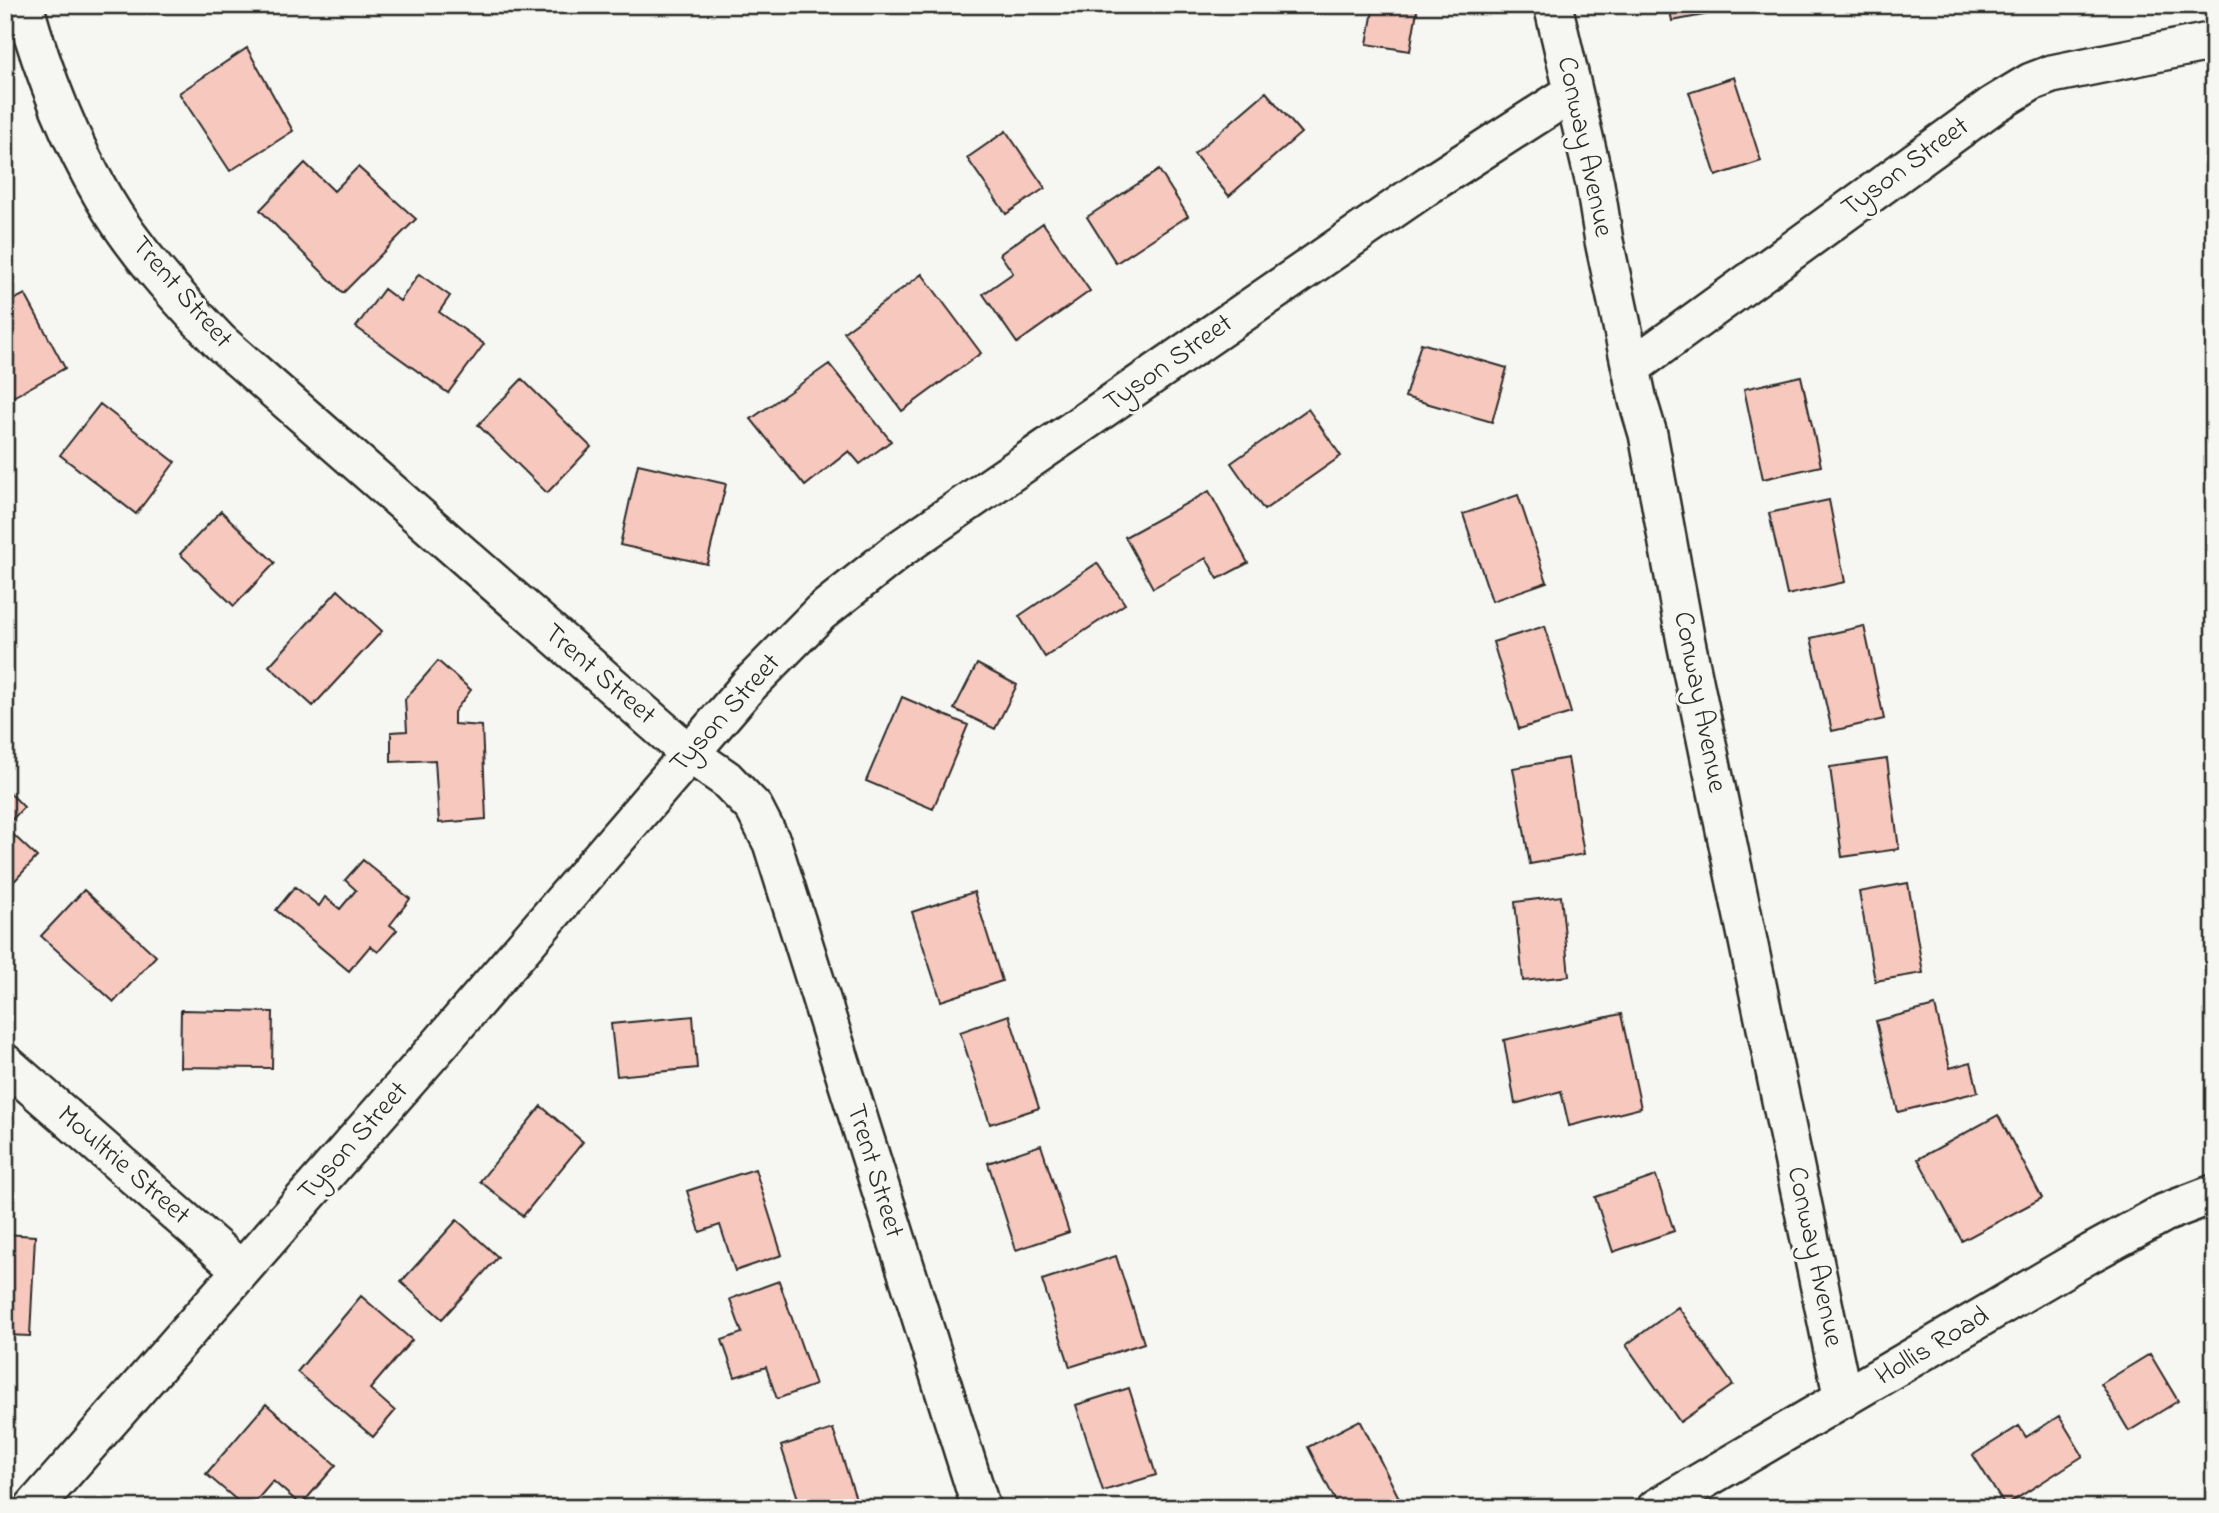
<svg xmlns="http://www.w3.org/2000/svg" width="2219" height="1513" viewBox="0 0 2219 1513" font-family="'Indie Flower',sans-serif">
<style>
.building{fill:#f7c8bd;stroke:#2b2b2b;stroke-width:2}
.lines{fill:none;stroke-linecap:round;stroke-linejoin:round}
.minor-casing{stroke:#2b2b2b;stroke-width:42}
.minor{stroke:#f6f6f2;stroke-width:37}
.labels{text-anchor:middle;dominant-baseline:central;stroke-width:6;stroke-linejoin:round;paint-order:stroke}
.street-label{font-size:28px;fill:#2b2b2b;stroke:#f6f6f2}
</style>
<rect width="100%" height="100%" fill="#f6f6f2"/>
<filter id="ink" filterUnits="userSpaceOnUse"><feTurbulence type="fractalNoise" baseFrequency=".0143" numOctaves="2"/><feDisplacementMap in="SourceGraphic" scale="14" xChannelSelector="R" yChannelSelector="G"/><feConvolveMatrix kernelMatrix="1 2 1 2 8 2 1 2 1" color-interpolation-filters="sRGB"/></filter>
<g filter="url(#ink)">
<path class="building" d="M1374,5H1418L1410,51L1367,44Z
M1669,5H1719L1720,12L1672,21Z
M247,48L293,131L230,171L179,93Z
M1734,77L1761,161L1716,176L1689,92Z
M1266,92L1301,133L1229,196L1194,154Z
M1006,131L1045,188L1006,214L967,158Z
M305,163L334,191L358,167L416,219L343,293L260,210Z
M1159,170L1188,216L1116,263L1087,217Z
M1043,223L1090,291L1017,343L983,294L1013,273L1000,254Z
M419,274L450,296L439,312L484,344L448,393L356,327L384,289L400,301Z
M922,274L981,353L902,411L844,332Z
M25,294L65,368L13,397L5,382V304Z
M1421,343L1507,368L1492,422L1405,397Z
M829,364L891,441L860,464L849,451L805,486L751,419Z
M1801,376L1821,466L1763,479L1744,389Z
M522,379L591,447L547,493L478,425Z
M100,404L175,462L136,514L60,455Z
M1308,409L1341,456L1264,510L1231,463Z
M638,464L726,484L707,564L620,545Z
M1209,491L1248,563L1218,579L1206,558L1153,588L1125,537Z
M1518,495L1547,582L1492,601L1463,514Z
M1829,500L1845,582L1787,595L1769,513Z
M221,511L275,563L234,606L180,554Z
M1097,563L1125,604L1045,657L1019,616Z
M338,590L382,631L313,706L269,666Z
M1545,626L1571,713L1519,729L1493,642Z
M1864,626L1884,719L1832,731L1811,638Z
M438,661L471,690L454,712V724L482,726L486,819L439,823L435,760L391,762V732L407,731L405,699Z
M977,664L1017,685L995,729L954,709Z
M902,697L968,725L933,809L866,781Z
M1568,758L1584,854L1530,864L1513,768Z
M1887,759L1899,849L1842,857L1830,767Z
M5,788L24,807L5,827Z
M5,827L37,857L5,891Z
M363,860L410,899L390,925L397,930L378,952L370,946L349,971L276,910L295,887L319,906L325,897L340,909L356,890L345,880Z
M1908,883L1923,973L1875,981L1859,892Z
M84,890L156,956L114,1002L41,936Z
M974,892L1002,981L941,1001L912,912Z
M1561,896L1569,976L1523,981L1515,902Z
M1935,1006L1950,1068L1971,1062L1978,1092L1898,1112L1876,1021Z
M181,1010L273,1012L272,1068L180,1067Z
M1621,1014L1641,1108L1569,1126L1561,1091L1515,1104L1504,1040Z
M1009,1015L1039,1108L990,1124L960,1032Z
M693,1016L697,1068L617,1076L611,1024Z
M541,1106L583,1142L523,1216L480,1181Z
M1998,1115L2042,1198L1962,1241L1918,1159Z
M1041,1145L1069,1232L1016,1250L988,1163Z
M755,1169L782,1255L735,1271L720,1225L700,1232L687,1191Z
M1656,1176L1674,1231L1613,1252L1595,1197Z
M457,1220L498,1257L442,1319L401,1282Z
M5,1234L35,1236L30,1336L5,1335Z
M1116,1256L1144,1343L1070,1367L1042,1280Z
M779,1281L815,1385L777,1399L766,1367L735,1377L722,1340L742,1333L730,1299Z
M361,1296L412,1340L370,1389L395,1411L373,1437L297,1372Z
M1678,1307L1733,1385L1680,1422L1626,1345Z
M2150,1354L2178,1401L2129,1431L2101,1384Z
M1129,1388L1156,1475L1103,1491L1076,1405Z
M266,1404L336,1465L301,1505L273,1481L250,1508H246L206,1474Z
M2059,1416L2083,1456L2005,1506L1973,1455L2019,1426L2026,1437Z
M1360,1420L1404,1508H1339L1308,1447Z
M833,1429L859,1508H801L781,1446Z"/>
<g class="lines">
<g class="minor-casing">
<path id="minor" d="M24,5C43,72 68,137 103,197C134,250 178,298 220,342L690,754L726,779L754,808L772,843L981,1508
M1553,5L1595,184L1604,241L1638,401L1648,434L1686,642L1843,1399
M1632,367L1993,105L2031,82L2052,74L2214,41
M5,1063L240,1269
M33,1508L439,1045L748,686L820,613L900,549L1430,184L1573,92
M1656,1508L2091,1253L2164,1213L2214,1194"/>
</g>
<use href="#minor" class="minor"/>
</g>
</g>
<g class="labels">
<g class="street-label">
<text transform="translate(1584 147) rotate(78)">Conway Avenue</text>
<text transform="translate(1906 168) rotate(-36)">Tyson Street</text>
<text transform="translate(181 293) rotate(49)">Trent Street</text>
<text transform="translate(1169 364) rotate(-35)">Tyson Street</text>
<text transform="translate(599 675) rotate(41)">Trent Street</text>
<text transform="translate(1699 702) rotate(79)">Conway Avenue</text>
<text transform="translate(726 714) rotate(-48)">Tyson Street</text>
<text transform="translate(354 1142) rotate(-48)">Tyson Street</text>
<text transform="translate(123 1166) rotate(41)">Moultrie Street</text>
<text transform="translate(874 1171) rotate(73)">Trent Street</text>
<text transform="translate(1814 1257) rotate(78)">Conway Avenue</text>
<text transform="translate(1933 1347) rotate(-31)">Hollis Road</text>
</g>
</g>
<rect width="2219" height="1513" fill="none" stroke="#f6f6f2" stroke-width="28"/>
<rect x="14" y="14" width="2191" height="1485" fill="none" stroke="#2b2b2b" stroke-width="2.5" filter="url(#ink)"/>
</svg>
